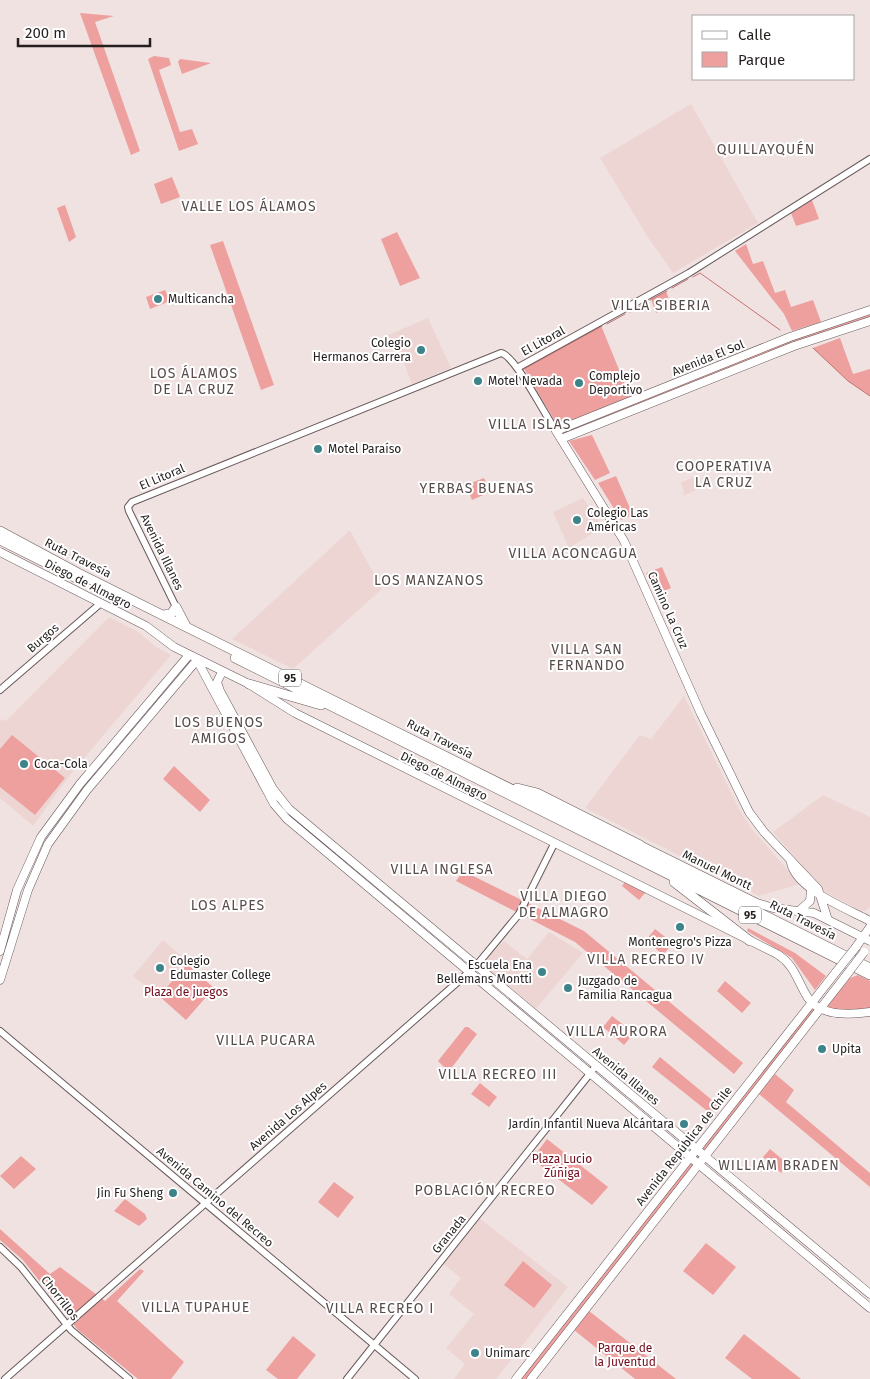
<svg xmlns="http://www.w3.org/2000/svg" width="870" height="1379" viewBox="0 0 870 1379" font-family="'Fira Sans',sans-serif">
<style>
.built{fill:#edd5d4}
.green{fill:#eda09e}
.lines{fill:none;stroke-linecap:round;stroke-linejoin:round}
.stream{stroke:#c37272;stroke-width:1}
.minor-casing{stroke:#675a5a;stroke-width:8}
.major-casing{stroke:#675a5a;stroke-width:9}
.highway-casing{stroke:#675a5a;stroke-width:10}
.minor{stroke:#fff;stroke-width:6}
.major{stroke:#fff;stroke-width:8}
.highway{stroke:#fff;stroke-width:9}
.major-bridge-casing{stroke:#675a5a;stroke-width:9;stroke-linecap:butt}
.major-bridge{stroke:#fff;stroke-width:8}
.poi-dot{fill:#3c8489;stroke:#fff;stroke-width:2}
.labels{text-anchor:middle;dominant-baseline:central;stroke-width:4;stroke-linejoin:round;paint-order:stroke}
.shield{fill:#fff;stroke:#666262;stroke-width:1}
.shield-label{font-size:11px;font-weight:bold;fill:#251f1f}
.poi-label{font-size:12px;fill:#251f1f;stroke:#fff;text-anchor:start}
.street-label{font-size:12px;fill:#251f1f;stroke:#fff}
.park-label{font-size:12px;fill:#710c1c;stroke:#fff}
.neighbourhood-label{font-size:14px;letter-spacing:1px;fill:#584c4b;stroke:#fff}
</style>
<rect width="100%" height="100%" fill="#f1e2e2"/>
<path class="built" d="M691,104L758,223L673,273L647,236L600,158Z
M428,318L451,368L412,384L399,350L395,351L388,335Z
M693,477L698,489L683,496L684,491L681,483Z
M583,498L603,527L569,548L553,512Z
M350,530L382,589L293,669L232,639Z
M109,617L137,631L156,647L171,655L70,775L33,826L0,798V719L6,721Z
M684,696L739,809L751,828L800,884L759,896L585,808L640,735L651,739Z
M823,795L870,817V907L865,911H861L825,892L773,832Z
M549,932L583,953L536,1009L481,963L504,941L527,959Z
M163,940L187,961L159,996L133,976Z
M479,1218L568,1287L496,1379H454L465,1364L446,1348L474,1314L449,1294L461,1278L442,1263Z"/>
<path class="green" d="M80,13L114,16L95,22L140,151L131,155Z
M154,56L169,58L171,65L159,70L180,132L192,129L198,144L179,151L148,59Z
M180,59L211,63L182,74L178,62Z
M172,177L180,197L161,204L154,184Z
M812,200L819,219L796,226L791,213Z
M65,205L76,237L69,242L57,208Z
M397,232L420,278L400,286L381,239Z
M223,241L274,385L261,390L210,245Z
M746,244L753,264L763,261L775,293L785,290L791,307L813,300L821,322L792,331L784,314L735,251Z
M165,290L170,301L150,309L146,297Z
M666,291L671,306L656,313L651,299Z
M870,311V318L564,436L561,432L702,373Z
M600,323L631,399L559,428L523,367Z
M840,338L853,374L870,369V396L848,381L813,348Z
M592,435L610,473L595,480L569,441Z
M616,476L633,515L621,520L598,483Z
M484,478L490,492L472,500L466,485Z
M662,567L671,588L656,594L646,573Z
M12,735L65,778L35,815L0,787V749Z
M174,766L210,800L200,812L163,779Z
M463,871L584,931L743,1063L734,1074L575,942L456,881Z
M625,882L646,892L639,900L622,886Z
M748,928L795,953L826,976L815,990L792,958L747,931Z
M655,929L673,943L663,955L646,940Z
M187,964L214,988L186,1020L159,996Z
M858,975L870,981V1010L848,1012L825,1008L850,978Z
M725,981L751,1003L742,1013L717,991Z
M813,1005L819,1009L529,1379H520Z
M612,1016L634,1033L624,1045L603,1027Z
M465,1027H468L477,1034L450,1070H447L438,1061Z
M660,1057L718,1105L711,1114L652,1067Z
M775,1074L794,1090L786,1102L870,1173V1187L759,1094Z
M480,1083L497,1097L489,1107L471,1094Z
M547,1139L608,1187L592,1205L532,1159Z
M770,1149L788,1164L781,1173L763,1157Z
M21,1156L36,1169L14,1189L0,1176Z
M334,1182L354,1197L338,1218L318,1202Z
M125,1199L145,1214L147,1219L139,1226L114,1211Z
M0,1229L50,1274L60,1267L105,1301L140,1269L144,1271L117,1301L184,1362L171,1379H138L78,1330L23,1260L0,1240Z
M706,1243L736,1267L713,1295L683,1271Z
M523,1261L552,1285L534,1308L504,1285Z
M589,1311L676,1379H635L574,1330Z
M744,1334L801,1379H752L725,1358Z
M293,1336L316,1355L297,1379H278L266,1370Z"/>
<g class="lines">
<path class="stream" d="M693,277L700,273L780,330
M672,288L688,279
M650,300L667,291
M630,312L646,303
M607,324L625,314
M813,348L848,381L870,396
M522,370L602,326"/>
<g class="minor-casing">
<path id="minor" d="M517,368L689,273L870,159
M176,607L129,511L128,507L132,502L501,353C515,355 546,417 556,431
M0,690L101,603
M0,1031L415,1379
M0,1247L21,1267L71,1330L129,1379
M5,1379L476,966L519,914L554,844
M347,1379L596,1066"/>
</g>
<g class="major-casing">
<path id="major" d="M561,439L794,346L870,321
M0,552L146,626L174,647L249,684L295,713L777,954C795,965 797,981 808,998C821,1017 850,1015 870,1012
M197,660L274,804L287,819L870,1308
M222,672L217,682L220,691L273,789L289,809L870,1294
M640,845L757,903L773,908L814,913L870,941
M791,863C797,890 848,909 870,921
M800,910L810,901L811,889
M828,920L818,889L764,832L749,812L701,714L624,541L556,431L790,337L870,310
M856,947L870,927
M0,951L17,890L41,837L80,784L189,655
M0,980L28,890L48,844L87,790L197,660
M516,1379L836,972
M531,1379L845,977"/>
</g>
<g class="highway-casing">
<path id="highway" d="M0,531L78,573L870,968
M0,540L78,579
M163,615L171,614L176,607L186,626
M235,658L870,975
M249,684L321,705
M517,788L537,793L640,845L643,854
M674,882L750,941"/>
</g>
<use href="#minor" class="minor"/>
<use href="#major" class="major"/>
<use href="#highway" class="highway"/>
<g class="major-bridge-casing">
<path id="major-bridge" d="M836,972L856,947
M845,977L864,952"/>
</g>
<use href="#major-bridge" class="major-bridge"/>
</g>
<g class="poi-dot">
<circle cx="158" cy="299" r="5"/>
<circle cx="421" cy="350" r="5"/>
<circle cx="478" cy="381" r="5"/>
<circle cx="579" cy="383" r="5"/>
<circle cx="318" cy="449" r="5"/>
<circle cx="577" cy="520" r="5"/>
<circle cx="24" cy="764" r="5"/>
<circle cx="680" cy="927" r="5"/>
<circle cx="160" cy="968" r="5"/>
<circle cx="542" cy="972" r="5"/>
<circle cx="568" cy="988" r="5"/>
<circle cx="822" cy="1049" r="5"/>
<circle cx="684" cy="1124" r="5"/>
<circle cx="173" cy="1193" r="5"/>
<circle cx="475" cy="1353" r="5"/>
</g>
<g class="labels">
<g class="shield">
<rect x="279" y="669.5" width="22" height="17" rx="4"/>
<rect x="739" y="906.5" width="22" height="17" rx="4"/>
</g>
<g class="shield-label">
<text x="290" y="678">95</text>
<text x="750" y="915">95</text>
</g>
<g class="poi-label">
<text x="168" y="299">Multicancha</text>
<text x="411" y="343" text-anchor="end">Colegio<tspan x="411" dy="14">Hermanos Carrera</tspan></text>
<text x="589" y="376">Complejo<tspan x="589" dy="14">Deportivo</tspan></text>
<text x="488" y="381">Motel Nevada</text>
<text x="328" y="449">Motel Paraíso</text>
<text x="587" y="513">Colegio Las<tspan x="587" dy="14">Américas</tspan></text>
<text x="34" y="764">Coca-Cola</text>
<text x="680" y="942" text-anchor="middle">Montenegro's Pizza</text>
<text x="170" y="961">Colegio<tspan x="170" dy="14">Edumaster College</tspan></text>
<text x="532" y="965" text-anchor="end">Escuela Ena<tspan x="532" dy="14">Bellemans Montti</tspan></text>
<text x="578" y="981">Juzgado de<tspan x="578" dy="14">Familia Rancagua</tspan></text>
<text x="832" y="1049">Upita</text>
<text x="674" y="1124" text-anchor="end">Jardín Infantil Nueva Alcántara</text>
<text x="163" y="1193" text-anchor="end">Jin Fu Sheng</text>
<text x="485" y="1353">Unimarc</text>
</g>
<g class="street-label">
<text transform="translate(543 341) rotate(-29)">El Litoral</text>
<text transform="translate(708 358) rotate(-22)">Avenida El Sol</text>
<text transform="translate(162 477) rotate(-23)">El Litoral</text>
<text transform="translate(162 552) rotate(64)">Avenida Illanes</text>
<text transform="translate(78 558) rotate(27)">Ruta Travesía</text>
<text transform="translate(88 584) rotate(27)">Diego de Almagro</text>
<text transform="translate(668 610) rotate(66)">Camino La Cruz</text>
<text transform="translate(43 638) rotate(-41)">Burgos</text>
<text transform="translate(440 739) rotate(27)">Ruta Travesía</text>
<text transform="translate(444 776) rotate(26)">Diego de Almagro</text>
<text transform="translate(717 870) rotate(26)">Manuel Montt</text>
<text transform="translate(803 920) rotate(27)">Ruta Travesía</text>
<text transform="translate(626 1076) rotate(40)">Avenida Illanes</text>
<text transform="translate(288 1116) rotate(-41)">Avenida Los Alpes</text>
<text transform="translate(684 1146) rotate(-52)">Avenida República de Chile</text>
<text transform="translate(215 1197) rotate(40)">Avenida Camino del Recreo</text>
<text transform="translate(449 1234) rotate(-51)">Granada</text>
<text transform="translate(60 1298) rotate(52)">Chorrillos</text>
</g>
<g class="park-label">
<text x="186" y="992">Plaza de juegos</text>
<text x="562" y="1159">Plaza Lucio<tspan x="562" dy="14">Zúñiga</tspan></text>
<text x="625" y="1348">Parque de<tspan x="625" dy="14">la Juventud</tspan></text>
</g>
<g class="neighbourhood-label">
<text x="766" y="149">QUILLAYQUÉN</text>
<text x="249" y="206">VALLE LOS ÁLAMOS</text>
<text x="661" y="305">VILLA SIBERIA</text>
<text x="194" y="373">LOS ÁLAMOS<tspan x="194" dy="16">DE LA CRUZ</tspan></text>
<text x="530" y="424">VILLA ISLAS</text>
<text x="724" y="466">COOPERATIVA<tspan x="724" dy="16">LA CRUZ</tspan></text>
<text x="477" y="488">YERBAS BUENAS</text>
<text x="573" y="553">VILLA ACONCAGUA</text>
<text x="429" y="580">LOS MANZANOS</text>
<text x="587" y="649">VILLA SAN<tspan x="587" dy="16">FERNANDO</tspan></text>
<text x="219" y="722">LOS BUENOS<tspan x="219" dy="16">AMIGOS</tspan></text>
<text x="442" y="869">VILLA INGLESA</text>
<text x="564" y="896">VILLA DIEGO<tspan x="564" dy="16">DE ALMAGRO</tspan></text>
<text x="228" y="905">LOS ALPES</text>
<text x="646" y="959">VILLA RECREO IV</text>
<text x="617" y="1031">VILLA AURORA</text>
<text x="266" y="1040">VILLA PUCARA</text>
<text x="498" y="1074">VILLA RECREO III</text>
<text x="779" y="1165">WILLIAM BRADEN</text>
<text x="485" y="1190">POBLACIÓN RECREO</text>
<text x="196" y="1307">VILLA TUPAHUE</text>
<text x="380" y="1308">VILLA RECREO I</text>
</g>
</g>
<rect x="692" y="15" width="162" height="65" fill="#ffffff" stroke="#a8a5a5"/>
<rect x="702" y="31" width="25" height="8" fill="#ffffff" stroke="#a8a5a5"/>
<text x="738" y="40" font-size="15" fill="#251f1f">Calle</text>
<rect x="702" y="52" width="25" height="15" fill="#eda09e" stroke="#a8a5a5"/>
<text x="738" y="65" font-size="15" fill="#251f1f">Parque</text>
<path d="M18 38v8h132v-8" fill="none" stroke="#251f1f" stroke-width="2.5"/>
<text x="25" y="38" font-size="15" fill="#251f1f" stroke="#ffffff" stroke-width="4" paint-order="stroke">200 m</text>
</svg>
